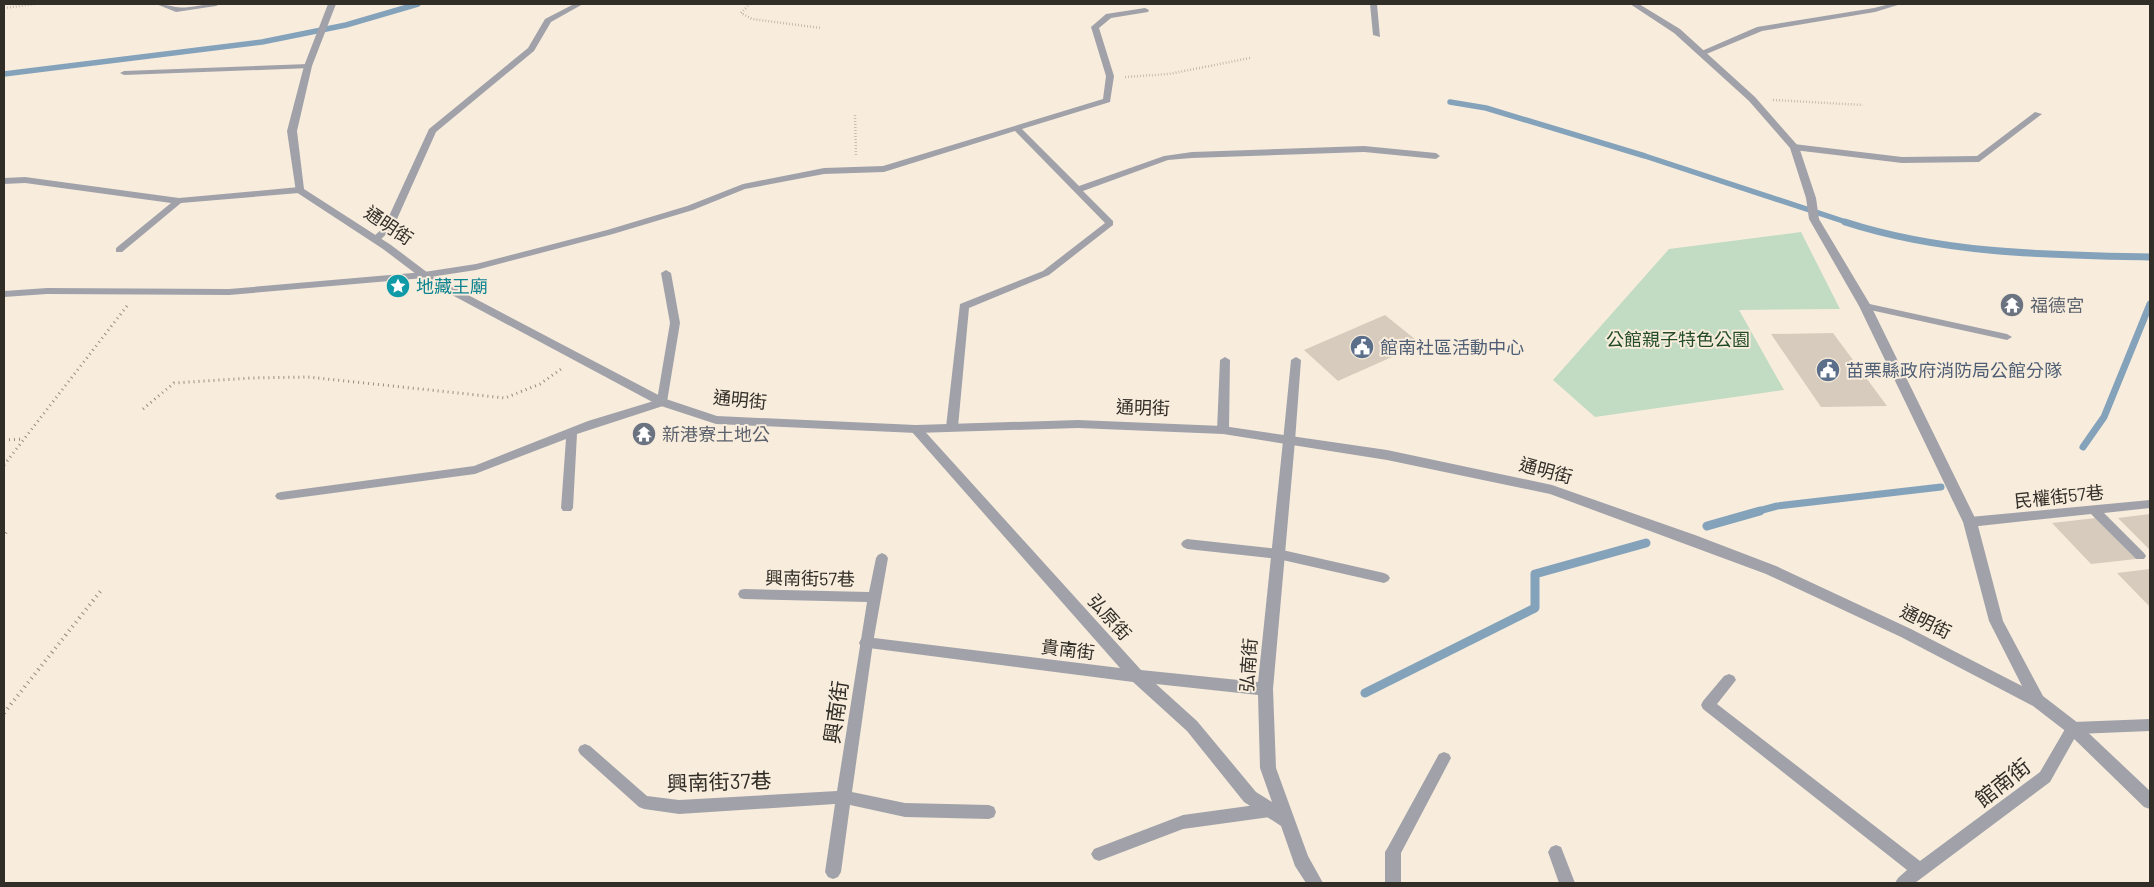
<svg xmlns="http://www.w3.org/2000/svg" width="2154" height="887" viewBox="0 0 2154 887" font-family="Barlow,'Noto Sans TC',sans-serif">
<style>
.green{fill:#c2dbc3}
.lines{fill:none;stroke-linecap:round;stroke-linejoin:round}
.stream-far2{stroke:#85a2bb;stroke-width:5.5}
.stream-far1{stroke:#85a2bb;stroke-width:7}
.stream{stroke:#85a2bb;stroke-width:9}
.building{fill:#d6cbbc}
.path-far2{stroke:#958e83;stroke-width:2.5;stroke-dasharray:0.5 2.5;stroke-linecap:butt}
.path-far1{stroke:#958e83;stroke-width:3;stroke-dasharray:1 4;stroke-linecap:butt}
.path{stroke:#958e83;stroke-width:4;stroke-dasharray:1 4.5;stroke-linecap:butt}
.service{fill:#a1a2a9;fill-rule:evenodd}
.minor{fill:#a1a2a9;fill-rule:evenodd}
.tertiary{fill:#a1a2a9;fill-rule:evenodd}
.labels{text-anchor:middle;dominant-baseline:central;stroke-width:4;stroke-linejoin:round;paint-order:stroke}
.street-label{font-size:18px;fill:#312d27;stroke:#f8eddd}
.culture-label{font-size:18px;fill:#0d838f;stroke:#f8eddd;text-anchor:start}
.worship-label{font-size:18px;fill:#5b616d;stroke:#f8eddd;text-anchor:start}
.park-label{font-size:18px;fill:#214c26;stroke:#f8eddd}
.service-label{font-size:18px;fill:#4e5e75;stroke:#f8eddd;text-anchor:start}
.near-street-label{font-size:21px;fill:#312d27;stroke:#f8eddd}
</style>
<rect width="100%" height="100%" fill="#f8eddd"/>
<path class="green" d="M1801,232L1840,309L1739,310L1784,390L1595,417L1553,380L1669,249Z"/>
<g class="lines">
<path class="stream-far2" d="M4,74L262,42L346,25L418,4
M1450,102L1486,108L1645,156L1849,223"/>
<path class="stream-far1" d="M1845,222C1944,254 2047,255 2150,257
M2083,447L2104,417L2150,304
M1755,512L1777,506L1941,487"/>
<path class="stream" d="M1707,526L1760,511
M1365,693L1535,608V574L1646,543"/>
</g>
<path class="building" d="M1385,315L1421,344L1338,381L1304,350Z
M1833,333L1887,406L1821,407L1771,334Z
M2150,514V550L2118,518Z
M2096,518L2136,559L2091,564L2052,523Z
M2150,569V607L2117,573Z"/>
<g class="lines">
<path class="path-far2" d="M750,4L741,13L752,19L821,28
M4,8L35,4
M1125,77L1169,74L1250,58
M1773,100L1863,105
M855,115L856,155"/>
<path class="path-far1" d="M143,409L174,383L251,378L308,377L505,398L540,384L564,367
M4,440L23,439
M4,465L127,306"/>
<path class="path" d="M4,530H7L4,535
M4,713L103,588"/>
<path class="service" d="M156,4C164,4 169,6 176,7C187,9 206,3 220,4L216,6L176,12Z
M574,4H583L551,22L534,51L436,132L393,228L379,241H373V237L384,227L429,129L528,48L545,19Z
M1370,4H1377L1380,37L1373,35Z
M1890,4H1901L1875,12L1762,31L1704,55L1697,53L1757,27L1874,8Z
M1145,8L1149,10L1148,12L1111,18L1099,28L1114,76L1110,102L1022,129L1079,186L1164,156L1192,152L1364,146L1436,153L1440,156L1436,159L1364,152L1192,158L1168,160L1083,191L1113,221V225L1049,275L969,308L958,427L952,431L946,427L960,304L1043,271L1105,223L1015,131L884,172L824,174L745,189L693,210L613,234L476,270L424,278L229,295L47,294L4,297V291L47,288L229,289L424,272L476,264L607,230L687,206L743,184L824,168L883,166L1103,99L1106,76L1091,27L1106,14Z
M308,64H311V68L124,75L120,73L124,71Z
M2035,112L2042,114L1979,162L1902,163L1794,150L1790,147L1794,144L1902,157L1977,156Z
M25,177L179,198L299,187L303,190L299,193L181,203L122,252H116V248L171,203L25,183L4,184V178Z
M666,270L671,273L680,323L667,402L666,405L577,434L573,508L571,511H563L561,508L566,439L475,474L281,500L277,499L275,496L277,493L281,492L474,466L588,421L657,400L670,323L661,273Z
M1865,303L2007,334L2012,337L2007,340L1861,308L1860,306L1861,304Z
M1225,357L1230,360L1229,430L1223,434L1217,430L1220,360Z
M1296,357L1301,360L1295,441L1289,445L1283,441L1291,360Z
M2150,500V508L2104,513L2144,553L2146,556L2144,559H2136L2091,514L1970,527L1966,525L1964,522L1966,519L1970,517Z
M1187,539L1278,549L1384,573L1388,575L1390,578L1388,581L1384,583L1278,559L1187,549L1183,547L1181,544L1183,541Z
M882,553L886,555L888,558L873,643L852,792L905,803L989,805L994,807L996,812L994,817L989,819L905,817L850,805L841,872L838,877L833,879L828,877L825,872L835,804L679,814L644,809L639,807L580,754L578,750L580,746L585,744L590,746L647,796L679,800L837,791L867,602L744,599L740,598L738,594L740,590L744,589L869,592L876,558L878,555Z
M1729,674L1734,676L1736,680L1717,704L1920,861L2040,772L2068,724L2073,722L2150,719V731L2077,734L2050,782L1915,883H1895L1898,878L1907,870L1703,709L1701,705L1703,701L1724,676Z
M1444,752L1449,754L1451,758L1401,853V883H1385V852L1388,847L1439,754Z
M1270,803L1275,805L1277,810L1275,815L1270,817L1183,829L1099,861L1094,859L1091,854L1094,849L1183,815Z
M1556,845L1561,847L1575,883H1559L1548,852L1551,847Z"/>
<path class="minor" d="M916,425L920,426L1141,670L1258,682L1283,441L1289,437L1293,438L1295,441L1273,689L1276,768L1308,856L1323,883H1306L1295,866L1281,826L1244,802L1187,731L1133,682L861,647L859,643L861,639L866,637L1120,668L912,432L910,429L912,426ZM1156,684L1258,695L1260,768L1272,802L1256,792L1197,721Z"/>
<path class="tertiary" d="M328,4H336L312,66L297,131L304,189L391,245L432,276L666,399L717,416L916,425L1078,420L1223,426L1387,450L1552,485L1695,535L1776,566L1911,629L2022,686L1989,621L1963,522L1859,306L1809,219L1806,198L1790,148L1749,101L1674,33L1630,4H1639L1680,29L1755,97L1799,147L1816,198L1819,219L1871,306L1977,522L2003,621L2043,696L2078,723L2150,791V809L2144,807L2068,733L2033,706L1901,637L1766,574L1550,494L1387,460L1223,434L1078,428L916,433L716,424L658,405L424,280L383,249L296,192L287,131L304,66Z"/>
</g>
<defs>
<g id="sight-disc" transform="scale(1.25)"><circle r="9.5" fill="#0f9aa8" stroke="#f8eddd"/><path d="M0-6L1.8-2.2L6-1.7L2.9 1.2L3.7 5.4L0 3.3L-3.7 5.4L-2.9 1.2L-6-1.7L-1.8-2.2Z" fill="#fff"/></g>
<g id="temple-disc" transform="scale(1.25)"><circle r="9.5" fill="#6b7280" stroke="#f8eddd"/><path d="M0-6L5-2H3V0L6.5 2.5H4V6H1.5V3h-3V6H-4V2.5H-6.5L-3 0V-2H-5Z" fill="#fff"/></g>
<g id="civic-disc" transform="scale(1.25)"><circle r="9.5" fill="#5c6f8a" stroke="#f8eddd"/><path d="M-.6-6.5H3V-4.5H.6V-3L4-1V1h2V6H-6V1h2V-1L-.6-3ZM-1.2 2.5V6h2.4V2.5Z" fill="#fff"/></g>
</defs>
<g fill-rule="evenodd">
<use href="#sight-disc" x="398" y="286"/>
<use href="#temple-disc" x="2012" y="305"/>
<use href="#civic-disc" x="1362" y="347"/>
<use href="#civic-disc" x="1828" y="370"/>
<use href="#temple-disc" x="644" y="434"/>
</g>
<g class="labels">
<g class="street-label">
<text transform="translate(389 225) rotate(34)">通明街</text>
<text transform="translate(740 399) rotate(6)">通明街</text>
<text transform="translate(1143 407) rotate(2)">通明街</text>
<text transform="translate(1546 470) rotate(15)">通明街</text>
<text transform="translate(2059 496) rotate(-6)">民權街57巷</text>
<text transform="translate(810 578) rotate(1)">興南街57巷</text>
<text transform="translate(1110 617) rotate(48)">弘原街</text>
<text transform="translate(1926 621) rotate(26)">通明街</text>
<text transform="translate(1068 649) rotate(7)">貴南街</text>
<text transform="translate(1248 665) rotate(-86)">弘南街</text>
</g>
<g class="culture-label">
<text x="416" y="286">地藏王廟</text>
</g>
<g class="worship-label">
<text x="2030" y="305">福德宮</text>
<text x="662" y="434">新港寮土地公</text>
</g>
<g class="park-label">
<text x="1678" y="339">公館親子特色公園</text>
</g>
<g class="service-label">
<text x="1380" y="347">館南社區活動中心</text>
<text x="1846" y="370">苗栗縣政府消防局公館分隊</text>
</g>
<g class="near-street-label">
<text transform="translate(835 712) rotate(-82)">興南街</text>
<text transform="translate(719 781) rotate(-2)">興南街37巷</text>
<text transform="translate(2002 782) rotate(-38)">館南街</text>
</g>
</g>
<rect width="2154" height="887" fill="none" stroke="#312d27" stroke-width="10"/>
</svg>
